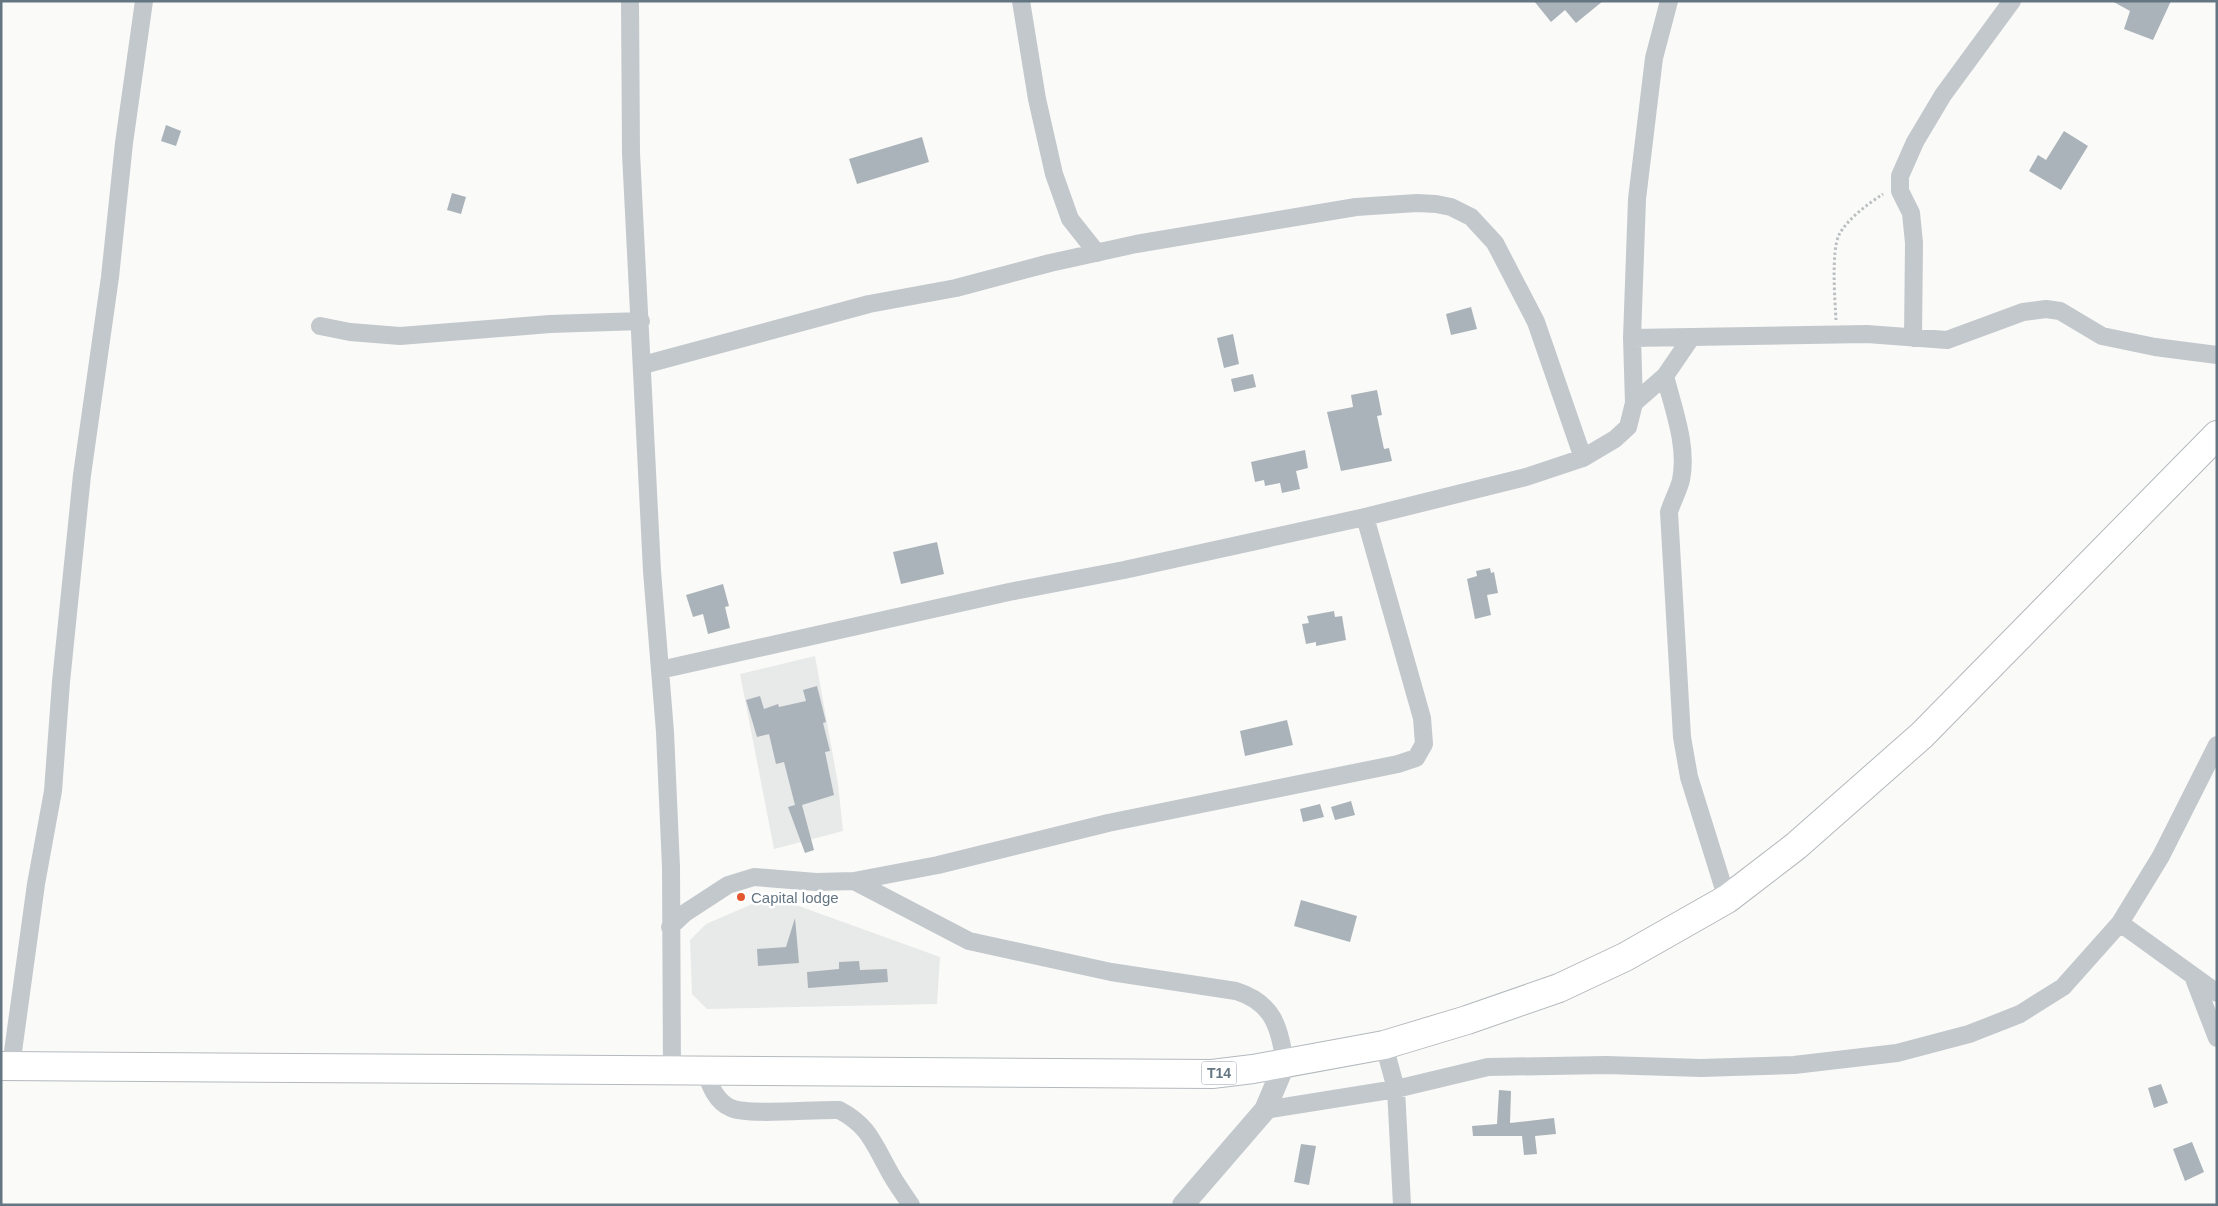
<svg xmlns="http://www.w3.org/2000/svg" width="2218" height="1206" viewBox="0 0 2218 1206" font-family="Helvetica,sans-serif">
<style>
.built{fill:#e8e9e9}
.building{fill:#aab3b9}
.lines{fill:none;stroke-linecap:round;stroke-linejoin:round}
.trunk-casing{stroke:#b4b9bd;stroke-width:30}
.path{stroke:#bbbfc2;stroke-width:3;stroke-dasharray:2.5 2.5;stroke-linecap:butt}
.minor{stroke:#c3c8cc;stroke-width:18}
.tertiary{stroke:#c3c8cc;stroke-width:22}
.trunk{stroke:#fff;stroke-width:28}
.poi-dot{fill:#e4572e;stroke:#fff;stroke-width:2}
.labels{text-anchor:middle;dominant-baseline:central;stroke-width:5;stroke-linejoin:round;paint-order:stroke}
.shield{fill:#fff;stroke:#939fa8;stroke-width:1}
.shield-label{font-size:14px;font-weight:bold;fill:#657683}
.poi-label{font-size:15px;fill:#657683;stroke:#fff;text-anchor:start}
</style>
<rect width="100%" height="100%" fill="#fafaf8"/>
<path class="built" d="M815,656L838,784L843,831L774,849L740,674Z
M771,896L940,957L937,1004L707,1009L692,994L690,940L706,924Z"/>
<path class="building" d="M1534,1H1603L1576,23L1565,10L1551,22Z
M2112,1H2171L2153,40L2124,29L2130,11Z
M166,125L181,131L176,146L161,141Z
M2064,131L2088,146L2061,190L2029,171L2038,155L2046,160Z
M922,137L929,162L857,184L849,159Z
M452,193L466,197L461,214L447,210Z
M1471,307L1477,329L1451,335L1446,314Z
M1233,334L1239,364L1224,368L1217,338Z
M1253,374L1256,387L1234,392L1231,379Z
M1377,390L1382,415L1377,416L1384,449L1389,448L1392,461L1341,471L1327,412L1353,407L1351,395Z
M1305,450L1308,468L1296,471L1300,489L1282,493L1280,483L1265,486L1264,480L1255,482L1251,462Z
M937,542L944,574L901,584L893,552Z
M1490,568L1491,573L1494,572L1498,593L1487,595L1491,615L1475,619L1467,579L1477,576L1476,571Z
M723,584L729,606L725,607L730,628L708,634L703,614L693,617L686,595Z
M1334,611L1335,617L1342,616L1346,640L1316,646V642L1306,644L1302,624L1309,623L1307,616Z
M817,686L826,722L823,723L830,751L825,752L834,795L802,805L814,850L805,853L788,807L795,805L784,762L776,764L769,734L757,737L746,700L760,696L764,709L778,704L779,707L806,701L803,690Z
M1287,720L1293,745L1245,756L1240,731Z
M1351,801L1355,815L1335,820L1331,807Z
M1320,804L1324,817L1303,822L1300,809Z
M1301,900L1357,916L1350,942L1294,926Z
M795,918L799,963L758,966L757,949L786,947Z
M859,961L860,970L887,969L888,982L808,988L807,972L839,969V962Z
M2161,1084L2168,1103L2154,1108L2148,1088Z
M1499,1090L1511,1091L1510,1123L1554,1118L1556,1134L1535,1136L1537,1154L1524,1155L1522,1136H1473L1472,1126L1497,1124Z
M2192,1142L2204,1172L2185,1181L2173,1149Z
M1301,1144L1316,1146L1309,1185L1294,1182Z"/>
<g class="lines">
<g class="trunk-casing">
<path id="trunk" d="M1,1066L1212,1074L1253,1069L1384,1045L1467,1020L1559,988L1625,957L1727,899L1796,846L1922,735L2217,435"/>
</g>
<path class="path" d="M1836,320C1835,301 1831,251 1839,235C1847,219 1868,204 1883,194"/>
<path class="minor" d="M630,1L631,153L652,571L665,732L671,867L672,1071
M1021,1L1037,99L1054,174L1070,219L1097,253
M320,326L350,332L400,336L550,324L641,321
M1632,338L1867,334L1947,340L2023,312L2046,309L2060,311L2102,336L2155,347L2217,355
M1913,338L1914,243L1911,213L1900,191V176L1915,142L1943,95L2012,1
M643,365L869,304L956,288L1050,263L1136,244L1356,207L1417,203L1436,204L1451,207L1471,217L1495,243L1536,322L1583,458
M1665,376C1673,408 1688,446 1681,480C1679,489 1672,502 1669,512L1682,737L1689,777L1727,899
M1634,403L1665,376L1691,338
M660,670L1009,592L1124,570L1365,517L1526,477L1583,458L1615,439L1628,427L1634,403L1632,338L1637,199L1654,58L1669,1
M854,881L969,941L1111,972L1236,991C1274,1003 1279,1027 1285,1063
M2120,923L2217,993
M670,927L685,913L728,885L754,877L816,882L854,881L938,865L1108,823L1398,764L1416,758L1424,744L1422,718L1365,517
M2193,976L2217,1038
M1384,1045L1396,1089L1402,1205
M11,1066L36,884L53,791L61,682L82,475L110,277L124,143L144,1
M705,1071C710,1085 716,1102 731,1108C749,1116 814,1109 839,1110C868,1125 873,1142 888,1169C894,1181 903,1193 911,1205
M1265,1110L1396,1089L1488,1067L1606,1065L1701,1068L1794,1065L1897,1053L1969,1034L2020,1014L2063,987L2120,923L2161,856L2217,745"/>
<path class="tertiary" d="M1183,1205L1265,1110L1285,1063"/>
<use href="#trunk" class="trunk"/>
</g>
<circle class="poi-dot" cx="741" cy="897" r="5"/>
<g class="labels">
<rect class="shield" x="1201.5" y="1061.5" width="35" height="23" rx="4"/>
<g class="shield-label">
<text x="1219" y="1073">T14</text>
</g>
<g class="poi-label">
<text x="751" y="897">Capital lodge</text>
</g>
</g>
<rect width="2218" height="1206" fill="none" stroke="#657683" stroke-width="5"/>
</svg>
